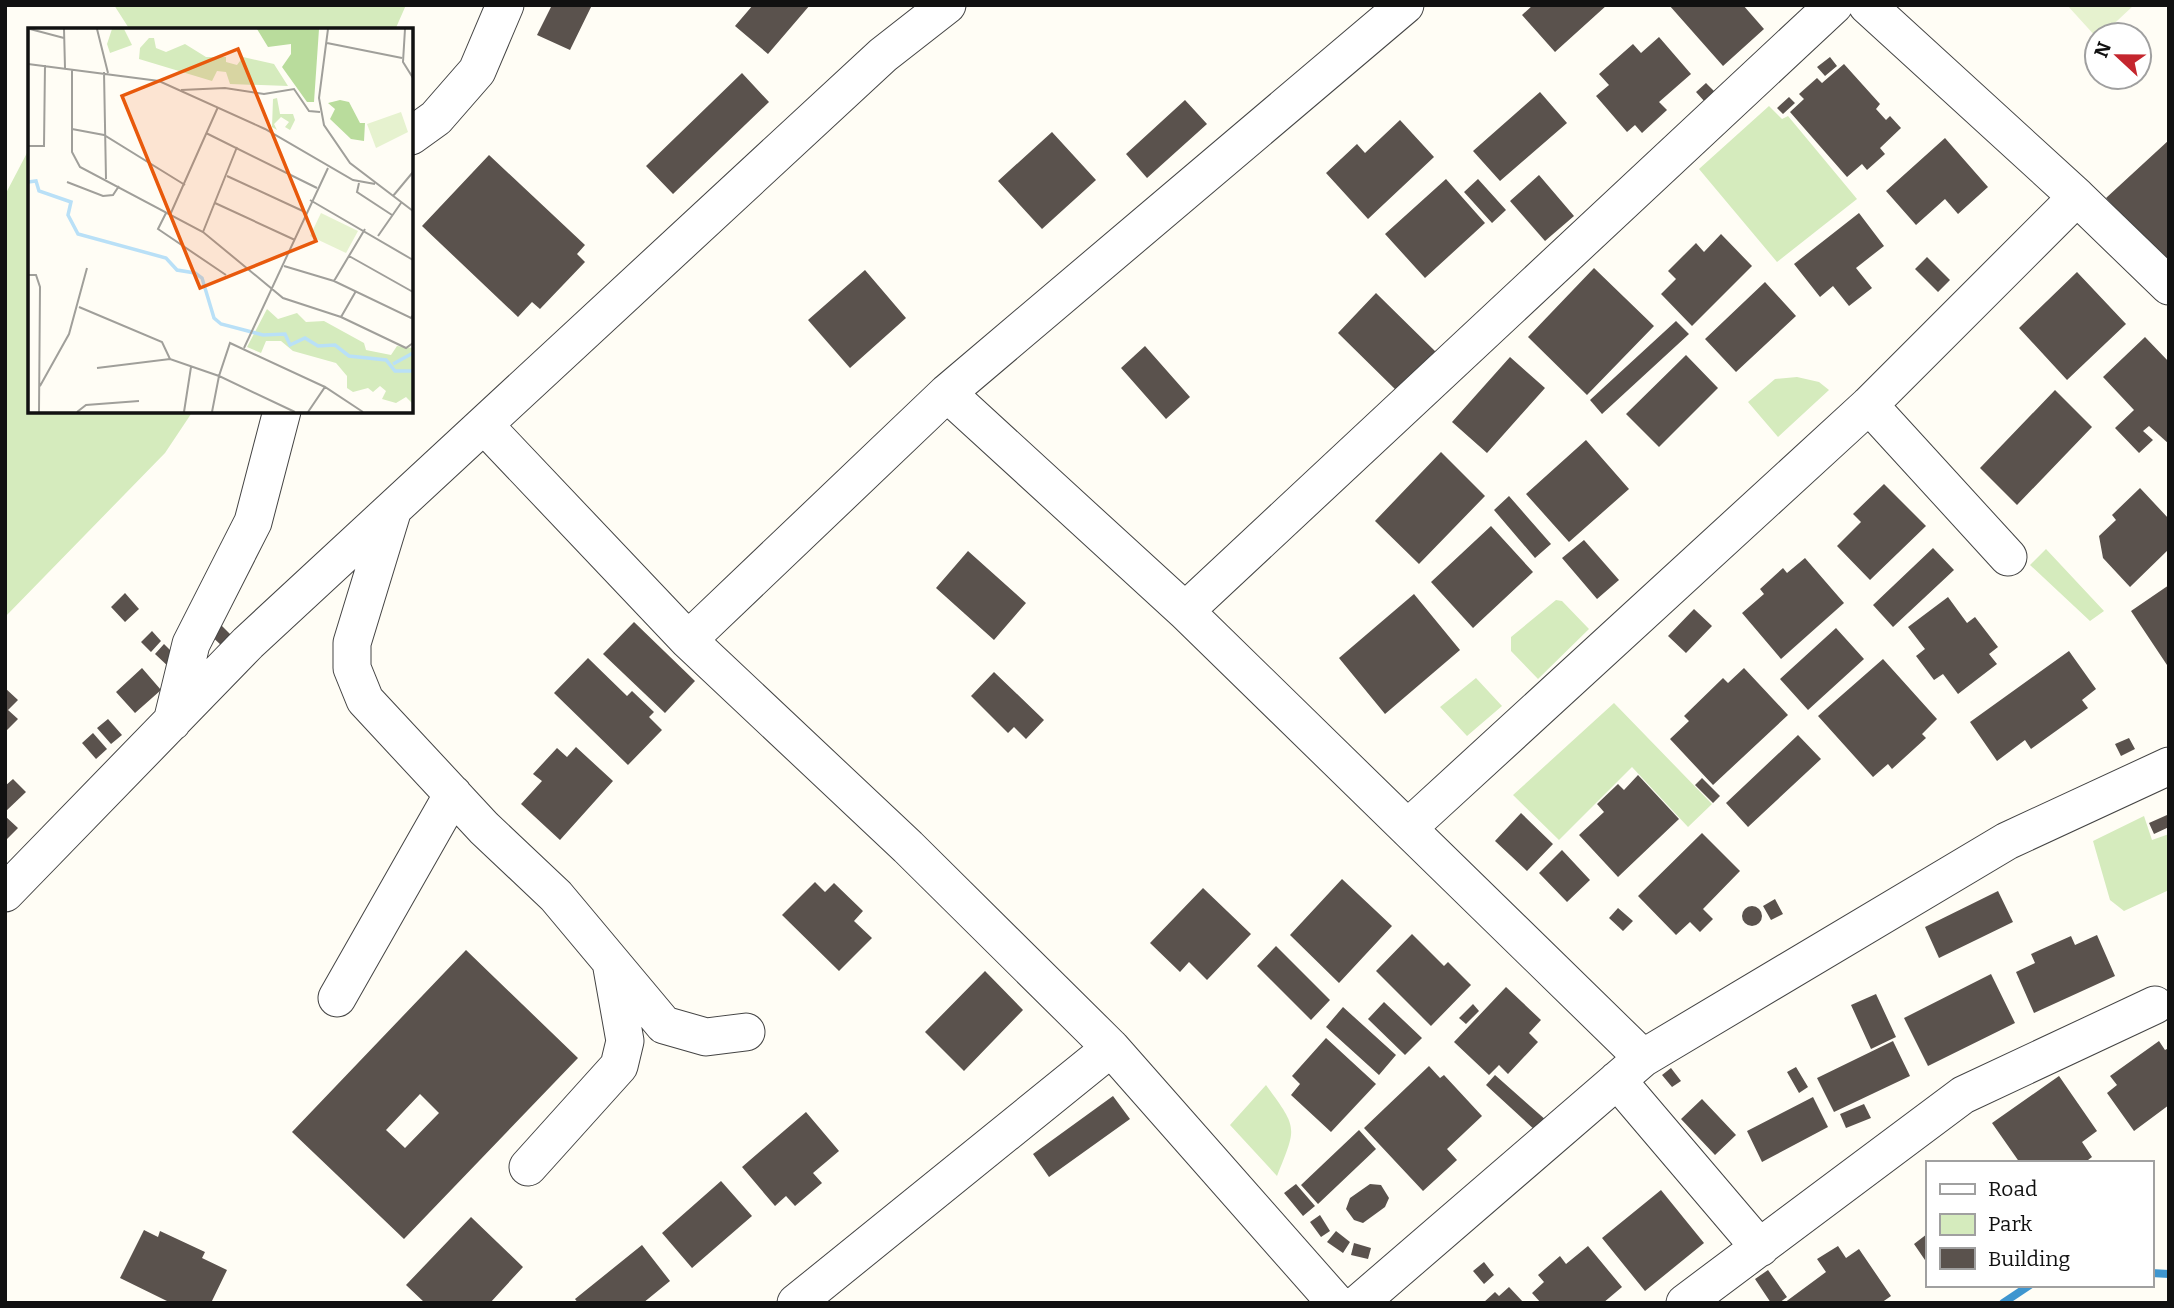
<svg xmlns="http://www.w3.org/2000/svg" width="2174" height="1308" viewBox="0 0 2174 1308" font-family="Bitter,serif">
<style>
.green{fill:#d5ebbd}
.pitch{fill:#e6f2cf}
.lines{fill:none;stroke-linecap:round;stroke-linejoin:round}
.stream{stroke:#3f96cf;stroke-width:8}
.building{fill:#5a524d;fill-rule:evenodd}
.minor-casing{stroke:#444;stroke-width:39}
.minor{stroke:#fff;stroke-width:37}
.inset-river{fill:none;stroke:#b9e0f7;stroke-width:3.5}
.inset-road{fill:none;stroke:#a09f9a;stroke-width:2}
.view{fill:#e8590c;fill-opacity:0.15;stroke:#e8590c;stroke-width:3.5}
.inset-edge{fill:none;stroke:#111;stroke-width:3.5}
</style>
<rect width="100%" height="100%" fill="#fffdf5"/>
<path class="green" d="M114,5H406L395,30H130Z
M1769,106L1782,119L1788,116L1857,199L1777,262L1699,169Z
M28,151L30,411H193L165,453L5,617V195Z
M1797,377L1819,382L1829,390L1778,437L1748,402L1775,379Z
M2046,549L2104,611L2090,621L2030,565Z
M1556,600L1562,601L1589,629L1538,679L1511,651V637Z
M1476,678L1502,706L1467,736L1440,707Z
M1614,703L1712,804L1688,827L1632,767L1559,840L1513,795Z
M2144,816L2152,840L2169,834V890L2124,911L2110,900L2093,841Z
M1266,1085C1298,1129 1297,1126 1277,1176L1230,1125Z"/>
<path class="pitch" d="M2067,5H2134L2102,35H2097V38Z"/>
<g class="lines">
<path class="stream" d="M2151,1273L2169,1274
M2003,1303L2030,1285"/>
</g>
<path class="building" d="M552,5H592L570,50L537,35Z
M753,5H810L768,54L735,26Z
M1533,5H1607L1555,52L1522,15Z
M1669,5H1743L1764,29L1723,66Z
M1659,37L1691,74L1659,102L1667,110L1642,133L1635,125L1627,132L1596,96L1609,85L1599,74L1633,44L1641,53Z
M1830,57L1837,66L1825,76L1817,67Z
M1844,64L1880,104L1876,109L1886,120L1890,116L1901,128L1880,148L1885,154L1867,170L1862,164L1847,177L1790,112L1804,99L1799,94L1817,78L1822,83Z
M742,73L769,102L673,194L646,166Z
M1706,83L1715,92L1705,102L1696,92Z
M1540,92L1567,123L1500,181L1473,151Z
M1789,97L1795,103L1783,114L1777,108Z
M1185,100L1207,124L1147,178L1126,154Z
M1400,120L1434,157L1368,219L1326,173L1357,144L1365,153Z
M1052,132L1096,180L1042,229L998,181Z
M1945,138L1988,187L1958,214L1945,199L1916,225L1886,191Z
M2169,140V267L2106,198Z
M489,155L585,245L577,254L585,262L540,309L532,302L518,317L422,226Z
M1539,175L1574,216L1545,241L1510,201Z
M1446,179L1485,223L1425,278L1385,234Z
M1478,179L1506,210L1492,223L1464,192Z
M1859,213L1884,246L1856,268L1872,288L1849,306L1833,286L1820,297L1794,264Z
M1721,234L1752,266L1692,326L1661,294L1676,279L1668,271L1696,243L1704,252Z
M1927,257L1950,280L1938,292L1915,269Z
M1594,268L1654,326L1587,395L1528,337Z
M865,270L906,318L850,368L808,320Z
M2077,272L2126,324L2067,380L2019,328Z
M1765,282L1796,316L1736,372L1705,339Z
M1376,293L1438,354L1399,393L1338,333Z
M1676,321L1689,334L1602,414L1590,400Z
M2145,337L2169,362V444L2149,426L2143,431L2153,440L2139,453L2115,428L2134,410L2103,377Z
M1145,346L1190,397L1166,419L1121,368Z
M1686,355L1718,388L1659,447L1626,414Z
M1510,357L1545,388L1487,453L1452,422Z
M2055,390L2092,427L2017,505L1980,468Z
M1586,440L1629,489L1569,542L1526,494Z
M1441,452L1485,496L1419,564L1375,521Z
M1884,484L1926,526L1870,580L1837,546L1861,522L1853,514Z
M2140,488L2169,519V549L2130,587L2103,558L2099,536L2116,520L2112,515Z
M1509,496L1551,544L1535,558L1494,510Z
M1491,526L1533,572L1473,628L1431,582Z
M1584,540L1619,580L1597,599L1562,558Z
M1933,548L1954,570L1893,627L1873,605Z
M968,551L1026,603L994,640L936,588Z
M1805,558L1844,603L1781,659L1742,613L1764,594L1760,589L1783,568L1787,573Z
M2169,585V668L2131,611Z
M125,593L139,609L125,622L111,607Z
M1414,594L1460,650L1385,714L1339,658Z
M1948,597L1967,623L1975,617L1998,647L1989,654L1997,664L1958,694L1943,674L1934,680L1916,656L1925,649L1908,627Z
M1694,609L1712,626L1686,653L1668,636Z
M216,620L232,636L222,646L206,631Z
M634,622L695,681L665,713L603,654Z
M1836,628L1864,659L1808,710L1780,679Z
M152,631L161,641L151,652L141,642Z
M164,644L180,660L171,669L155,654Z
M2069,651L2096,689L2082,700L2088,708L2031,749L2025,740L1997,761L1970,722Z
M588,658L627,696L632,691L654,712L649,717L662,730L628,765L554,693Z
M1883,659L1937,719L1922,734L1926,738L1892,769L1888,764L1873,777L1818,716Z
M142,668L161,690L135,713L116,692Z
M1744,668L1788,715L1713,785L1670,739L1689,721L1684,716L1723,678L1728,683Z
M994,672L1044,720L1026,739L1014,727L1008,733L971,696Z
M5,688L18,700L8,710L18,719L5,732Z
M108,719L122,735L111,744L97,728Z
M93,733L107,749L96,759L82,743Z
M1798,735L1821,759L1748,827L1726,803Z
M2129,738L2135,749L2121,756L2115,744Z
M576,747L613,781L560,840L521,804L542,781L533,774L557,748L567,757Z
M1638,775L1679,819L1618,877L1579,835L1604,812L1597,804L1618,784L1624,790Z
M1702,778L1720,796L1713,803L1695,785Z
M13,779L26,792L5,812V786Z
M1521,813L1553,844L1527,871L1495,841Z
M2167,815L2169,827L2154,834L2149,823Z
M5,816L18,828L5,841Z
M1702,833L1740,871L1703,909L1713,919L1700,932L1690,922L1676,935L1638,896Z
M1562,850L1590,880L1567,902L1539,873Z
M1342,879L1392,926L1339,983L1290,935Z
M815,882L825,892L834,883L863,911L854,921L872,938L839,971L782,915Z
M1203,888L1251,934L1207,980L1189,962L1180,972L1150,943Z
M1998,891L2013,922L1939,958L1925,927Z
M1775,899L1783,914L1771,920L1763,906Z
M1742 916a10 10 0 1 1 20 0a10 10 0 1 1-20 0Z
M1618,908L1633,921L1623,931L1609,918Z
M1412,934L1444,966L1448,962L1471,985L1431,1026L1376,971Z
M2097,935L2115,976L2034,1013L2016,972L2035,963L2031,954L2071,936L2075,945Z
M1276,946L1330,1000L1311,1020L1257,966Z
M466,950L578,1058L404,1239L292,1132ZM420,1094L439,1113L405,1148L386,1130Z
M985,971L1023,1010L964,1071L925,1032Z
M1991,974L2015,1023L1928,1066L1904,1018Z
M1506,987L1541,1020L1529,1033L1538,1042L1508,1074L1499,1065L1489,1075L1454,1042Z
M1876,994L1896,1037L1871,1049L1851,1005Z
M1384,1002L1422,1038L1405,1055L1368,1019Z
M1473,1004L1479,1011L1466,1024L1459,1018Z
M1343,1007L1396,1055L1379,1075L1326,1027Z
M1326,1038L1376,1084L1331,1132L1291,1095L1300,1084L1292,1076Z
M1893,1041L1910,1076L1834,1112L1817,1078Z
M2159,1041L2165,1050L2169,1048V1105L2134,1131L2107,1093L2117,1085L2110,1076Z
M1429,1066L1440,1078L1444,1075L1482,1116L1447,1149L1457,1160L1423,1191L1364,1128Z
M1796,1067L1808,1087L1799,1093L1787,1072Z
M1671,1068L1681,1081L1672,1087L1662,1075Z
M1495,1075L1547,1121L1537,1132L1486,1085Z
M2059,1076L2097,1131L2082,1142L2092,1157L2084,1163H2020L1992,1123Z
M1113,1096L1130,1119L1049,1177L1033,1154Z
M1813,1097L1828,1127L1762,1162L1747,1131Z
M1702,1099L1736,1135L1715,1155L1681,1119Z
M1864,1104L1871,1118L1846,1128L1840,1114Z
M806,1112L839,1151L813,1173L822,1183L795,1206L786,1196L775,1206L742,1167Z
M1359,1130L1376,1149L1318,1204L1301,1185Z
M721,1181L752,1216L692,1268L662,1233Z
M1296,1184L1315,1206L1303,1216L1284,1193Z
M1370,1184L1381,1185L1389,1198L1385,1207L1363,1223L1354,1220L1346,1209L1350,1198Z
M1661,1190L1704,1243L1645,1291L1602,1238Z
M1320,1215L1330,1231L1321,1237L1310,1222Z
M471,1217L523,1267L490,1303H425L406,1285Z
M144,1230L158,1237L160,1231L205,1252L202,1258L227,1270L211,1303H171L120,1278Z
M1336,1231L1350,1242L1343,1253L1327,1242Z
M1927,1234V1263L1914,1244Z
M1354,1243L1371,1248L1368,1259L1351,1255Z
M642,1245L670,1281L643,1303H578L575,1299Z
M1588,1246L1622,1287L1603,1303H1541L1532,1293L1544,1282L1538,1275L1560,1256L1566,1264Z
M1838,1246L1846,1258L1859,1249L1891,1296L1881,1303H1784L1826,1272L1817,1259Z
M1484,1262L1494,1275L1484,1284L1473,1271Z
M1768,1270L1787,1297L1779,1303H1771L1755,1279Z
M1509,1287L1524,1303H1483L1495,1292L1499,1296Z"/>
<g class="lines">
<g class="minor-casing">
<path id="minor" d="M1867,5L2077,197L2169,286
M411,136L436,118L477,71L505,5
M947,393L1185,611L1643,1058
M1869,405L2008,557
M485,426L688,640L908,847L1111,1048L1336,1303
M392,512L352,643V668L365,700L484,828L556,896L664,1025L706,1037L746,1032
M1185,611L1834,5
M688,640L947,393L1405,5
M172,722L191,644L253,522L282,411
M1409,827L1869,405L2077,197
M5,893L248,643L883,55L947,5
M337,998L453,794
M1617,1080L1760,1248
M528,1167L619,1066L625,1041L611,962
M796,1303L1111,1048
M1359,1303L1643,1058L2007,841L2169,766
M1685,1303L1963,1095L2155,1005"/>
</g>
<use href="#minor" class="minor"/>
</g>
<g transform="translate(28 28)">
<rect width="385" height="385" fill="#fffdf5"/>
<path d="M84,1H96L104,17L82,25L79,16ZM121,10H126L128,20L138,24L157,16L178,29H198V34L209,37L215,29L246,36L260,58L202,56L198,44L189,43L184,53L111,31L112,20ZM249,70L252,86H265L267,92L262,102L257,99L261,94L253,89L246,96L249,102L244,99L245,71ZM239,281L250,291L269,285L278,294L296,293L336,315L338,322L363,327L369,318L385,320V376L378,369L368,375L354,371L358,363L352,358L345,364L340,360L325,364L319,360V348L308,335L265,323L253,313H238L233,325L219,319Z" fill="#d5ebbd"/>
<path d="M229,1H291L286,74H279L254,39L263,26V16L240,19ZM312,72L321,74L332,95H337L336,113L323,111L302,91L307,81L300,75Z" fill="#b9dc9c"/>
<path d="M373,84L380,104L348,120L339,96ZM293,185L330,203L318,225L282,208Z" fill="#e6f2cf"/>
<path class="inset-river" d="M0,154L8,153L11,163L43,174L40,187L50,206L138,230L149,242L167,245L174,250L186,290L193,296L235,307L257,306L262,317L277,310L290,318L307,317L321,328L358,332L367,343H385M365,336L385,325"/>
<path class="inset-road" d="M2,1L36,10M36,1L37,40M69,1L80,45M300,1L291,70L296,97L322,135L385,183M377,1L375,34L385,50M299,15L374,30M0,36L131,53L237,101L325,152L347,156M44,41V124L52,139L175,204L255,270L313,289L328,263M76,44L78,151M153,62L197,60L236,66L266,61L281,83L292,84M44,101L76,107L157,157M178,105L289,160M0,118H16L17,37M199,148L277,184M39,154L75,168L85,167L91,158M331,155L329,164L364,187M365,168L385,144M282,172L385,232M187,175L267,212M138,185L130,201L198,247M142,187L190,79M175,204L209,119M350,208L373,175M321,228L385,264M256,238L306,253L383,290L385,287M0,247H8L12,259L11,384M306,253L337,201M51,279L134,314L142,331M313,289L378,320L385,315M216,320L300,140M69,340L142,331L191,348L184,384M12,358L41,306L59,240M49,384L58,377L111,373M156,384L163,339M267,384L191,348L202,315L297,359M280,384L297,359L335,384"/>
<path class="view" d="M210,21L288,213L172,260L94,68Z"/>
<rect width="385" height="385" class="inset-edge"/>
</g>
<rect width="2174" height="1308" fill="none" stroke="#111111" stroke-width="14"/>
<rect x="1926" y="1161" width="228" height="126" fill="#ffffff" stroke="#a0a0a0" stroke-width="2"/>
<rect x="1940" y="1184" width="35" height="10" fill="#ffffff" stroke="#a0a0a0" stroke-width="2"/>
<text x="1988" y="1196" font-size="21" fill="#111111">Road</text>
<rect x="1940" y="1214" width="35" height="21" fill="#d5ebbd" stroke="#a0a0a0" stroke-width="2"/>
<text x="1988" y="1231" font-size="21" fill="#111111">Park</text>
<rect x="1940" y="1248" width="35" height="21" fill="#5a524d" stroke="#a0a0a0" stroke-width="2"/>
<text x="1988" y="1266" font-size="21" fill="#111111">Building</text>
<g transform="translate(2118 56) rotate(292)"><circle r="33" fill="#ffffff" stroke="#a0a0a0" stroke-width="2"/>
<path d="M0-5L12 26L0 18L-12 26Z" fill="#c4262e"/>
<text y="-10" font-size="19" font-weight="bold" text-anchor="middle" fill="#111111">N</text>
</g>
</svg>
